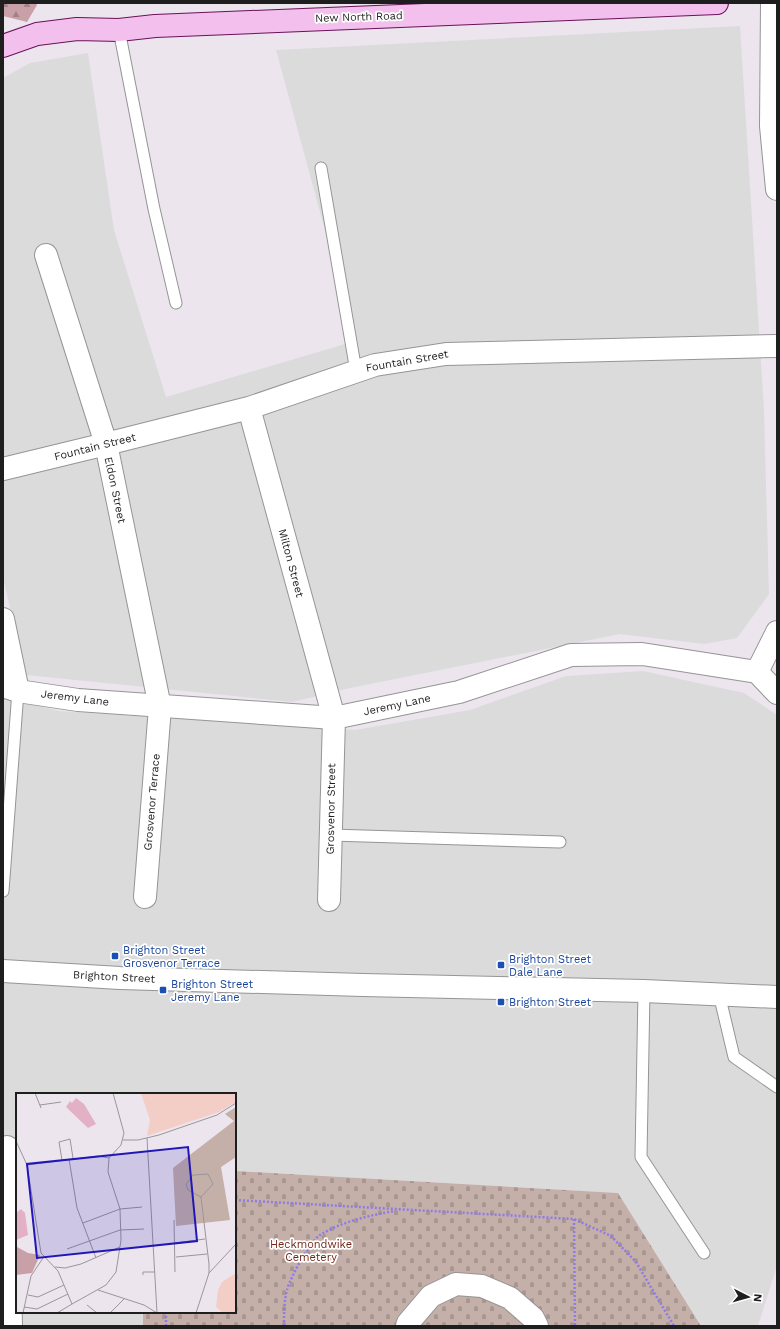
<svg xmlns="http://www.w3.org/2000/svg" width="780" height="1329" viewBox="0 0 780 1329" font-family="'Work Sans',sans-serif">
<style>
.residential{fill:#dbdbdc}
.forest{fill:url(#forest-firs)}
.cemetery{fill:url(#cemetery-stones)}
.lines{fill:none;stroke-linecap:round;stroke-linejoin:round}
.service-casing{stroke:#959595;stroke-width:13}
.minor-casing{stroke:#959595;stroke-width:24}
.tertiary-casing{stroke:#959595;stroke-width:24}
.secondary-casing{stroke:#6a115a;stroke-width:24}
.path{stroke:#8e7aeb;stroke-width:2.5;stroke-dasharray:2 2;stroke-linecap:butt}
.service{stroke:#fff;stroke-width:11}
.minor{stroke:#fff;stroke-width:22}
.tertiary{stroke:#fff;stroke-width:22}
.secondary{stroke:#f3bfec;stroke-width:22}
.transit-dot{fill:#1a4fb4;stroke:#fff;stroke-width:1.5}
.labels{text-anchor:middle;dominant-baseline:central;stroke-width:3.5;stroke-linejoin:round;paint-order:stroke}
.street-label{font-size:11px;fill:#1e1e1e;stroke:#fff}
.transit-label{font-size:11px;fill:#164399;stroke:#fff;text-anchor:start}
.park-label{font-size:11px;fill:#712517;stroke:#fff}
.inset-road{fill:none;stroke:#9a959b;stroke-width:1}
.view{fill:#2116b7;fill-opacity:0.15;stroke:#2116b7;stroke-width:2}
.inset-edge{fill:none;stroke:#1e1e1e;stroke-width:2}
</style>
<defs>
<pattern id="forest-firs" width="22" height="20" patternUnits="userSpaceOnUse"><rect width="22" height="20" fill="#c99fa8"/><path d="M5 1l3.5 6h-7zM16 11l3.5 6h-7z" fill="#a38188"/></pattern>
<pattern id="cemetery-stones" width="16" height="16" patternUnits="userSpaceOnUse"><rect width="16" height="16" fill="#c4afa9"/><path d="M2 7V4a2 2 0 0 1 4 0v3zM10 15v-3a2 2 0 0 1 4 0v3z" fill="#a89691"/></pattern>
</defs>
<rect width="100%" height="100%" fill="#ece5ee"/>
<path class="residential" d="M740,26L764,410L769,594L737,638L704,644L620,634L350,688L292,702L26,675L3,578V78L30,63L88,53L114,230L166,397L355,341L276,50Z
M643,671L744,693L777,715V1266L758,1326H701L618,1193L235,1171V1094H17V1312H143V1326H3V697L59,711L355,730L470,710L566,676Z"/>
<path class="forest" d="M3,3H36L37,5L27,22L3,16Z"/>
<path class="cemetery" d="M235,1171L618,1193L701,1326H143V1312H235Z"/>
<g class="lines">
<g class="service-casing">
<path id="service" d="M119,30L154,209L176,303
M321,168L356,371
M331,835L560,842
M3,891L18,691
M644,991L641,1157L704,1253
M719,994L734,1057L777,1087"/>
</g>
<g class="minor-casing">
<path id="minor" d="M772,3L771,126L777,189
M46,255L106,444L160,707L145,897
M249,408L334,718L329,900
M3,469L106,444L249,408L375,365L446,354L777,346
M3,619L18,691
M757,672L777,632
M3,971L120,978L363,985L644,991L777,997
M7,1147L11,1326
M407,1326L408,1323L431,1296L456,1284L482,1286L510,1298L533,1318L537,1326"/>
</g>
<g class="tertiary-casing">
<path id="tertiary" d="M3,686L18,691L78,700L334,718L459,692L571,655L642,654L757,672L777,693"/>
</g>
<g class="secondary-casing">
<path id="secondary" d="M3,46L37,34L77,29L119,30L155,26L717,3"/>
</g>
<path class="path" d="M235,1200L574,1219L611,1236L636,1262L674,1326
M574,1219L575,1326
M166,1312V1326
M284,1326C284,1315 284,1300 287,1290C290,1278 310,1241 320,1235C341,1222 370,1215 395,1211"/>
<use href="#service" class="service"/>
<use href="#minor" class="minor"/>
<use href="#tertiary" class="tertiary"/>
<use href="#secondary" class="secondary"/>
</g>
<g class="transit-dot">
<rect x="111" y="952" width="8" height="8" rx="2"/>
<rect x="497" y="961" width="8" height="8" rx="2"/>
<rect x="159" y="986" width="8" height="8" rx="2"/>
<rect x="497" y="998" width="8" height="8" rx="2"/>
</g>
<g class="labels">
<g class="street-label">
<text transform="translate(359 17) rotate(-2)">New North Road</text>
<text transform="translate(407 361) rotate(-10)">Fountain Street</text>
<text transform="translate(95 447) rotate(-14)">Fountain Street</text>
<text transform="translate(115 490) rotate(78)">Eldon Street</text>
<text transform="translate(291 563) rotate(75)">Milton Street</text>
<text transform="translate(75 698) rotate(7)">Jeremy Lane</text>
<text transform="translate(397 705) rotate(-12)">Jeremy Lane</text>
<text transform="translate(152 802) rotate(-85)">Grosvenor Terrace</text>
<text transform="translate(331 809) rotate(-89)">Grosvenor Street</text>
<text transform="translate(114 977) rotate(3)">Brighton Street</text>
</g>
<g class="transit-label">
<text x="123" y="950">Brighton Street<tspan x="123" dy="13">Grosvenor Terrace</tspan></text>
<text x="509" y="959">Brighton Street<tspan x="509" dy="13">Dale Lane</tspan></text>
<text x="171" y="984">Brighton Street<tspan x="171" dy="13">Jeremy Lane</tspan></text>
<text x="509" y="1002">Brighton Street</text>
</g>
<g class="park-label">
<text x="311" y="1244">Heckmondwike<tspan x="311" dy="13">Cemetery</tspan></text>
</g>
</g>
<g transform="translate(16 1093)">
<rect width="220" height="220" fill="#ece5ee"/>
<path d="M5,116L9,120L12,142L0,147V120Z" fill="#e3b1c6"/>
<path d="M0,150L1,154L12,160L24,162L16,180L0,182Z" fill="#c99fa8"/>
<path d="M220,14V64L205,74L214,127L160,133L157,75L218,28L209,21Z" fill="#c4afa9"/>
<path d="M125,0H220V9L203,19L131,43L134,27ZM220,180V220H207L200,214L202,197L206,189Z" fill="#f3cec7"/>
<path d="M60,5L68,11L80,31L72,35L50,14L54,8L56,10Z" fill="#e3b1c6"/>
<path class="inset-road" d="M19,0L25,15M24,12L45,9M131,45L141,220M107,47H122L143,42L201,22L220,10M0,48L11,72L25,160L42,178L56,211L41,220M53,66L61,115L80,165M46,67L43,49L54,46L57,65M11,72L82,63L93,65M158,127L159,179M67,130L104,116L126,114M159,150L189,146M51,156L104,137L128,136M160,164L191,161M39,174L49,175L65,171L104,154M193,180L220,151M127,182V179H139M82,197L128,212L141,220M12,202L22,204L48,192M56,211L90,192L100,179L105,147L104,116L92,79L93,65L105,52L108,40L97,0M71,212L81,220M8,214L21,216L52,201M7,220L15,183L27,165M94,220L108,206M180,220L193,180V171L185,104L172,97L170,91L177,82L192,81L197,91L185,104"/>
<path class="view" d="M172,54L181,148L21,165L11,71Z"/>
<rect width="220" height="220" class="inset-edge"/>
</g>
<rect width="780" height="1329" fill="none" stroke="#1e1e1e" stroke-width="8"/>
<g transform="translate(748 1297) rotate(96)" stroke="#ffffff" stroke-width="3" paint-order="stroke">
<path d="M0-3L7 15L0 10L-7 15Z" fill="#1e1e1e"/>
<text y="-6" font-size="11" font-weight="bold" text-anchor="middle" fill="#1e1e1e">N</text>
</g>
</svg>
